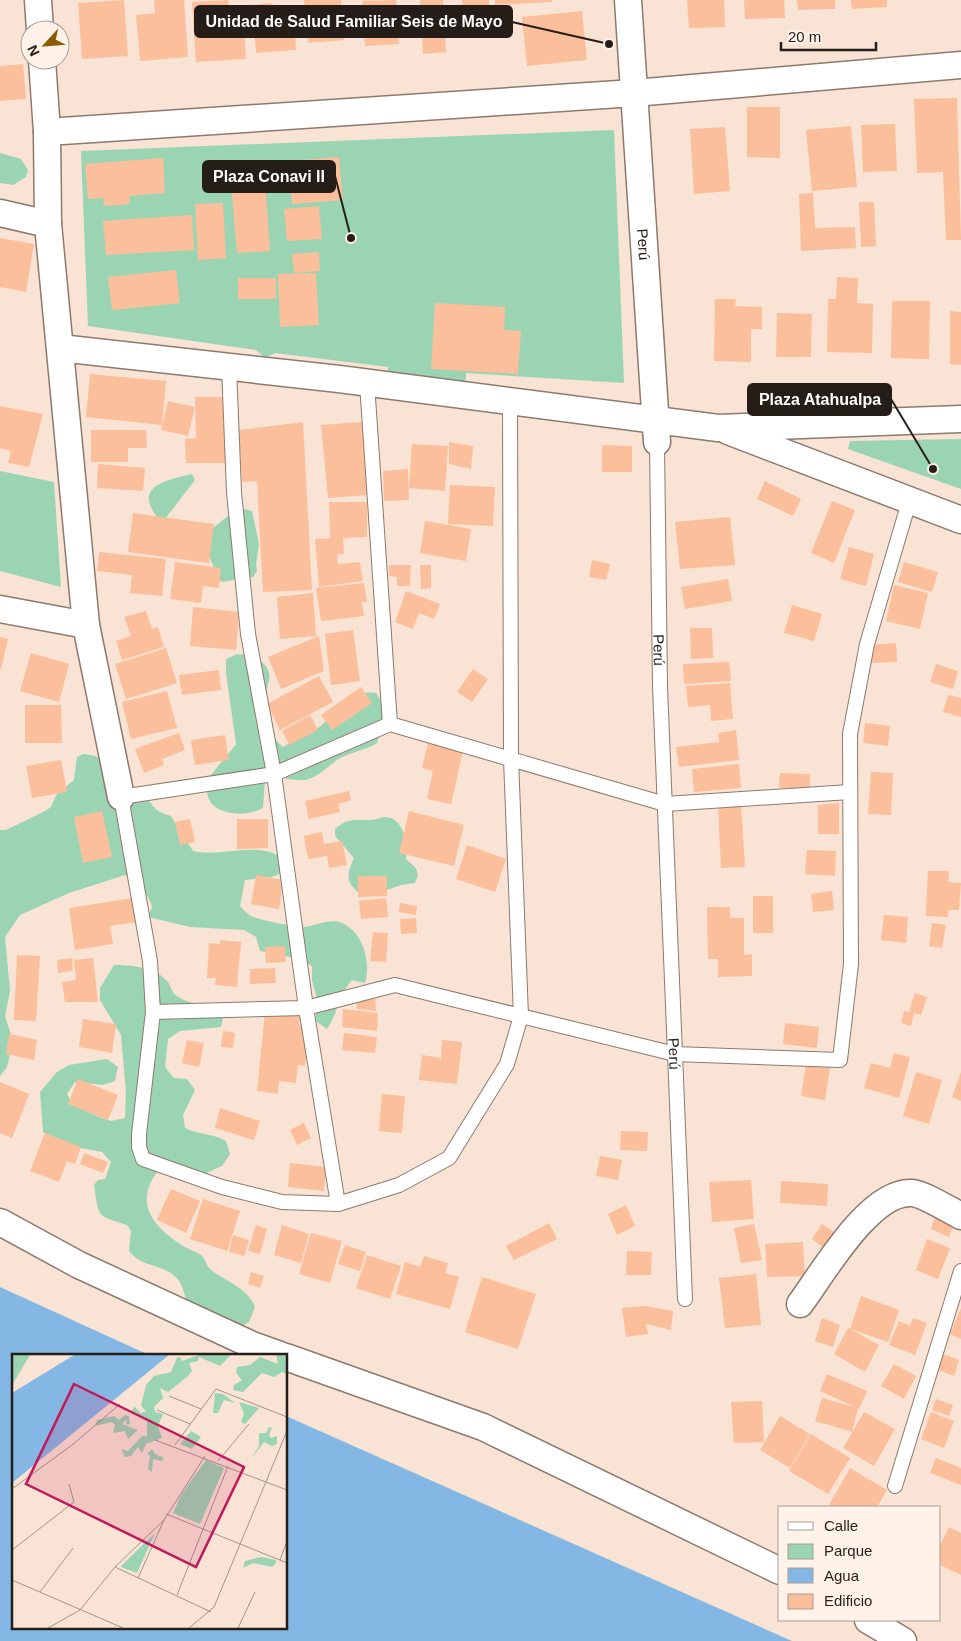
<svg xmlns="http://www.w3.org/2000/svg" width="961" height="1641" viewBox="0 0 961 1641" font-family="Arial,sans-serif">
<style>
.green{fill:#9bd4b3}
.water{fill:#85b7e5}
.building{fill:#fbbf9b}
.lines{fill:none;stroke-linecap:round;stroke-linejoin:round}
.service-casing{stroke:#8d7a6c;stroke-width:16}
.minor-casing{stroke:#8d7a6c;stroke-width:29}
.service{stroke:#fff;stroke-width:14}
.minor{stroke:#fff;stroke-width:26}
.labels{text-anchor:middle;dominant-baseline:central;stroke-width:5;stroke-linejoin:round;paint-order:stroke}
.street-label{font-size:15px;fill:#251e18;stroke:#fff2e9}
.inset-road{fill:none;stroke:#a49489;stroke-width:1}
.view{fill:#c2185b;fill-opacity:0.15;stroke:#c2185b;stroke-width:2.5}
.inset-edge{fill:none;stroke:#251e18;stroke-width:2.5}
.leader{fill:none;stroke:#251e18;stroke-width:2}
.callout-dot{fill:#251e18;stroke:#fff2e9;stroke-width:2}
.callout{fill:#251e18;stroke:#251e18;stroke-width:2}
.callout-label{font-size:16px;text-anchor:middle;font-weight:bold;fill:#fff}
</style>
<rect width="100%" height="100%" fill="#f8e3d4"/>
<path class="green" d="M614,130L624,383L466,373V379L458,390L388,377V367L275,353L265,358L256,350L88,326L81,151Z
M0,153L21,159L28,170L26,177L13,185L0,183Z
M961,439V489L848,449L850,441Z
M0,471L54,482L61,587L0,571Z
M192,474L195,480L165,519L158,518C132,486 167,480 192,474Z
M240,508L252,511L259,544L256,564L257,571L253,577L221,582C200,539 198,536 240,508Z
M237,654C250,655 265,659 269,673C270,678 268,685 267,689C265,712 263,731 283,747C294,740 307,735 318,728C340,712 344,689 376,693C390,713 384,722 377,743C364,751 350,752 337,760C327,767 316,779 304,780C288,781 282,775 265,781L263,808C242,819 200,815 208,782C210,773 230,753 236,744L226,673V659Z
M83,754C113,756 111,773 132,787C136,790 135,788 139,791C153,802 151,811 171,816L193,851C223,858 259,839 285,860L284,872L272,877L245,880L240,906C243,909 247,914 251,916C259,920 296,927 304,927C316,926 330,918 342,923C364,933 371,963 365,983L352,980C339,994 338,1013 327,1029L316,1021V994L312,981V966L300,959L260,951L256,937L244,930L190,927L148,917L152,907C148,892 139,884 125,875L69,893L20,915L5,937L10,991L5,1016L13,1041L7,1067L0,1076V830H6L45,811L51,807L57,794L74,780L77,757Z
M383,817C404,816 408,843 406,859L416,868L418,875L415,883L401,885L381,892H358C345,881 347,873 354,858L335,836V829C352,813 365,825 383,817Z
M114,965C131,965 154,967 166,980C171,984 171,993 177,996C191,1006 208,1003 224,1014L221,1027L180,1031L168,1039L165,1067L174,1078L187,1079L195,1090L183,1115L185,1128C199,1135 212,1133 226,1141L230,1154L222,1166L198,1177L161,1167C133,1200 150,1224 180,1244C187,1249 195,1251 201,1255C205,1258 206,1264 209,1268C224,1281 247,1287 255,1307L249,1322L231,1332C222,1326 194,1311 189,1304C182,1294 185,1283 172,1274C156,1263 142,1267 129,1251L131,1231L127,1225C96,1215 99,1218 94,1185L98,1180L105,1179L111,1162L102,1152L64,1145L43,1132L40,1092L57,1072L69,1065L107,1059L118,1067L115,1081L103,1085L75,1082L67,1094L73,1105L99,1117L111,1121L125,1118L126,1093L121,1035L100,1000V988Z"/>
<path class="water" d="M0,1287L149,1355H14V1627H286V1416L792,1641H0Z"/>
<path class="building" d="M124,0L128,56L82,59L78,3Z
M154,0H184L188,57L140,61L136,15L155,13Z
M228,0L230,30L244,29L246,59L196,62L192,2Z
M304,0H341L344,40L308,43Z
M396,0L399,44L365,46L362,1Z
M420,0H443L446,52L423,54Z
M462,0H489V8L463,10Z
M495,0H552V2L495,5Z
M687,0H724L725,27L689,28Z
M744,0H784L785,18L745,19Z
M797,0H835V9L798,10Z
M851,0H887V7L852,9Z
M272,3L273,14L294,13L296,50L256,53L252,5Z
M582,11L587,60L527,66L522,17Z
M23,64L26,99L0,101V66Z
M957,98L961,240H946L943,172L917,173L914,99Z
M747,107H780V158L747,157Z
M895,124L897,171L863,172L861,125Z
M851,126L857,187L812,191L806,130Z
M725,127L730,191L694,194L690,129Z
M339,157L343,200L292,204L289,161Z
M163,158L165,193L129,196L130,204L104,206L103,198L88,199L85,164Z
M264,168L270,251L237,253L230,171Z
M813,193L815,228L855,227L856,248L801,251L799,194Z
M859,202H874L876,246L861,247Z
M223,203L226,258L198,260L195,204Z
M319,206L322,239L287,241L284,209Z
M192,215L194,250L106,255L103,221Z
M0,238L34,244L26,292L0,287Z
M319,252L320,271L294,273L292,254Z
M176,270L180,303L112,310L108,277Z
M316,273L319,325L280,327L278,274Z
M837,277L858,278L857,303L873,304L872,353L827,352L828,299H836Z
M238,278H276V299H238Z
M715,299H736L735,306L762,307V329H751V362L714,361Z
M892,301H930L929,359L891,358Z
M435,303L505,307L504,330L521,331L518,374L431,369Z
M950,311L961,312V365L950,364Z
M777,313L812,314L811,357H776Z
M90,374L166,381L162,425L86,417Z
M195,397H225L226,463H186L185,439L196,438Z
M168,401L195,407L188,436L161,430Z
M0,406L43,414L29,467L8,463L11,451L0,448Z
M303,422L312,590L263,592L257,481L242,482L239,430Z
M362,422L368,495L328,498L321,425Z
M91,430H146L147,448H128V462H91Z
M449,442L473,446L471,469L449,464Z
M412,444L448,446L445,491L409,488Z
M602,445L632,446V472H602Z
M98,464L145,468L143,491L97,488Z
M408,469L409,500L384,501L383,471Z
M765,481L801,499L793,516L757,499Z
M450,485L495,487L493,526L448,524Z
M832,501L855,510L834,563L811,553Z
M329,502H367V537L343,538L344,554H337L338,564L360,562L363,581L319,587L315,539L335,538H330Z
M133,513L214,524L209,563L128,552Z
M730,517L735,565L680,569L675,522Z
M425,521L471,529L466,561L420,553Z
M849,547L874,554L866,586L840,579Z
M99,552L166,559L162,596L130,593L132,575L97,571Z
M592,560L610,564L606,580L589,577Z
M175,562L221,568L219,588L203,586L201,603L170,599Z
M904,562L938,572L932,592L898,582Z
M389,565H411L410,586H397V577L389,576Z
M420,565H431V588L421,589Z
M728,579L732,601L685,609L681,587Z
M364,583L367,602H362L364,616L321,621L316,588Z
M894,585L928,593L920,629L886,621Z
M406,591L440,604L434,619L419,613L413,629L395,622Z
M313,593L316,636L280,639L277,597Z
M792,605L822,614L814,641L784,633Z
M193,607L239,612L236,650L190,646Z
M146,611L152,629L158,627L164,647L122,660L116,641L131,636L124,617Z
M690,628H712L713,658L691,659Z
M353,630L360,681L331,685L325,634Z
M319,636L324,671L281,689L268,657Z
M0,637L8,639L1,669H0Z
M896,643L897,662L868,663L867,645Z
M166,648L177,683L126,699L115,664Z
M31,653L69,664L59,702L20,691Z
M729,662L731,681L684,684L683,664Z
M936,664L958,671L953,689L930,682Z
M473,669L488,679L472,702L457,692Z
M219,670L221,690L182,695L179,675Z
M319,676L333,702L280,730L267,704Z
M730,683L733,719L711,721L710,705L688,707L686,686Z
M361,687L372,703L332,730L321,715Z
M167,691L177,728L131,739L122,702Z
M948,695L961,698V717L943,712Z
M25,705H61L62,743H25Z
M310,715L318,730L289,745L282,731Z
M865,723L890,726L888,746L863,743Z
M736,730L739,760L679,767L676,747L719,742L718,733Z
M179,733L185,750L162,759L164,765L144,773L135,749Z
M225,735L229,760L195,765L191,740Z
M428,743L463,751L451,804L427,799L433,771L422,768Z
M61,760L67,792L32,798L26,766Z
M739,764L741,788L694,792L692,769Z
M871,772L893,773L891,815L868,814Z
M780,773L810,774V789L779,788Z
M349,791L351,800L338,804L340,812L309,819L305,801Z
M839,803V834H818V805Z
M741,804L745,867L721,868L718,805Z
M102,811L112,857L83,863L74,817Z
M409,811L464,825L454,866L399,853Z
M190,819L195,842L180,845L175,822Z
M237,819H268V848L237,849Z
M322,832L324,844L342,841L347,865L329,868L327,856L308,859L304,836Z
M467,845L506,859L495,892L456,879Z
M807,850L836,851L835,876L805,874Z
M928,871H949L948,882L961,883L959,910H948V917L926,916Z
M256,875L283,880L279,909L251,904Z
M358,876H387V896L358,897Z
M832,891L834,910L813,912L811,894Z
M753,896H773V933H753Z
M133,898L136,922L110,926L113,944L75,950L69,908Z
M386,898L388,917L361,919L359,901Z
M400,903L417,906L416,915L399,912Z
M707,907H730V918H744V955L752,954V976L718,977V959H708Z
M884,915L908,917L906,943L881,940Z
M416,918L417,933L401,934L400,919Z
M932,923L946,925L942,948L929,946Z
M373,932L388,933L386,962L370,961Z
M220,940L241,942L237,987L215,985L216,978H207L209,943L220,944Z
M285,946L286,962L266,963L265,947Z
M17,955L40,956L36,1021L14,1020Z
M72,958L73,971L58,973L57,960Z
M93,958L98,1002H65L62,982L76,980L74,960Z
M275,968L276,983L250,984V969Z
M915,993L927,997L921,1015L914,1013L911,1026L901,1023L904,1011L909,1012Z
M356,995L375,996L376,1011L357,1009Z
M343,1009L378,1013L377,1031L342,1027Z
M265,1011L300,1016L299,1025L304,1026L303,1035H309L305,1066L298,1065L296,1083L279,1081L278,1094L257,1091Z
M83,1019L116,1024L112,1053L79,1047Z
M785,1023L819,1027L817,1048L783,1044Z
M223,1031L235,1033L233,1048L221,1047Z
M344,1033L377,1037L375,1053L342,1050Z
M9,1034L37,1040L34,1060L6,1054Z
M187,1040L204,1043L199,1067L182,1063Z
M442,1040L462,1042L457,1084L419,1080L422,1055L441,1058Z
M894,1053L910,1057L899,1098L864,1088L871,1063L890,1068Z
M806,1064L830,1068L825,1100L801,1096Z
M916,1072L942,1080L929,1124L903,1116Z
M961,1072V1101L952,1097Z
M78,1079L118,1095L108,1120L68,1104Z
M0,1082L29,1094L12,1138L0,1133Z
M382,1094L405,1096L402,1133L379,1131Z
M220,1108L260,1121L254,1140L215,1128Z
M304,1123L311,1138L297,1145L290,1130Z
M621,1131L648,1132L647,1151L620,1150Z
M45,1133L81,1147L75,1164L67,1161L59,1182L30,1171Z
M84,1153L108,1162L103,1173L80,1164Z
M600,1156L622,1160L618,1180L596,1176Z
M290,1163L326,1167L324,1191L288,1187Z
M751,1180L754,1219L712,1222L709,1182Z
M781,1181L828,1184L827,1206L780,1203Z
M171,1189L200,1201L186,1233L157,1220Z
M203,1199L240,1211L227,1251L190,1239Z
M626,1205L635,1226L617,1235L608,1214Z
M937,1212L956,1219L949,1237L931,1229Z
M549,1223L557,1239L514,1260L506,1246Z
M754,1224L762,1260L741,1263L734,1228Z
M822,1224L840,1236L830,1252L812,1239Z
M256,1225L267,1229L260,1254L248,1251Z
M282,1225L309,1234L301,1263L274,1255Z
M311,1233L342,1241L330,1283L299,1274Z
M233,1235L249,1240L244,1256L229,1252Z
M927,1239L950,1248L938,1279L916,1270Z
M803,1242L805,1276L767,1277L765,1244Z
M345,1245L366,1252L360,1271L338,1264Z
M627,1251L652,1252L651,1275H626Z
M367,1255L401,1266L390,1299L356,1288Z
M424,1256L448,1263L445,1273L459,1277L450,1309L396,1294L405,1262L420,1267Z
M251,1272L264,1276L260,1288L248,1284Z
M756,1274L761,1325L725,1328L719,1278Z
M482,1277L536,1294L518,1349L465,1332Z
M861,1296L899,1310L888,1342L850,1329Z
M644,1306L673,1311L671,1330L646,1324L648,1334L626,1337L622,1308Z
M961,1308V1339L950,1334Z
M822,1318L840,1325L833,1347L815,1341Z
M913,1318L927,1323L915,1355L889,1345L899,1321L910,1326Z
M848,1328L879,1345L865,1372L834,1354Z
M943,1354L959,1360L954,1376L938,1370Z
M894,1364L916,1376L904,1399L881,1386Z
M827,1374L867,1391L859,1409L820,1391Z
M822,1398L858,1408L852,1432L815,1421Z
M936,1399L953,1405L949,1416L932,1410Z
M762,1401L764,1442L734,1443L731,1402Z
M864,1412L895,1429L874,1466L843,1448Z
M931,1412L954,1421L944,1448L921,1439Z
M780,1416L810,1434L790,1468L760,1450Z
M811,1434L850,1458L828,1494L789,1471Z
M936,1458L961,1468V1485L930,1473Z
M850,1468L887,1490L877,1507H828Z
M949,1527L961,1533V1575L940,1565V1545Z"/>
<g class="lines">
<g class="service-casing">
<g id="service">
<path d="M229,367L234,492L248,634L274,774L306,1008L338,1204"/>
<path d="M367,383L390,724"/>
<path d="M510,401L511,759L521,1016L507,1064L449,1158L399,1185L338,1204L282,1202L222,1187L143,1159L139,1147V1134L153,1012L150,961L121,797L274,774L390,724L665,804L850,792"/>
<path id="s1" d="M657,442L660,687L685,1299"/>
<path d="M153,1012L306,1008L395,985L675,1054L840,1060L851,964L850,734L867,644L909,502"/>
<path d="M895,1486L961,1271"/>
</g>
</g>
<g class="minor-casing">
<g id="minor">
<path d="M38,0L40,30"/>
<path id="s2" d="M628,0L657,442"/>
<path d="M42,60L47,132L48,224L86,625L121,797"/>
<path d="M47,132L634,93L961,65"/>
<path d="M0,213L48,224"/>
<path d="M60,348L339,379L718,428L961,419"/>
<path d="M728,431L961,520"/>
<path d="M0,609L86,625"/>
<path d="M0,1222L79,1265L252,1345L280,1355"/>
<path d="M800,1304C823,1273 870,1190 912,1193C924,1194 949,1210 961,1216"/>
<path d="M286,1357L483,1427L780,1571"/>
<path d="M868,1620L903,1641"/>
</g>
</g>
<use href="#service" class="service"/>
<use href="#minor" class="minor"/>
</g>
<g class="labels">
<g class="street-label">
<text stroke="none"><textPath href="#s2" startOffset="245">Perú</textPath></text>
<text stroke="none"><textPath href="#s1" startOffset="208">Perú</textPath></text>
<text stroke="none"><textPath href="#s1" startOffset="612">Perú</textPath></text>
</g>
</g>
<g transform="translate(12 1354)">
<rect width="275" height="275" fill="#f8e3d4"/>
<path d="M0,1H18L0,31ZM187,1H219L208,12L187,3L186,7L177,9L180,17L176,22L156,38L148,34L151,44L142,53L143,58L151,60L146,72L150,84L134,90L130,99L126,93L119,102L113,103L109,95L116,97L130,82H135V67L120,57L122,52L129,59L134,57L129,52L134,31L142,22L159,18L165,4L168,3L170,7ZM264,1H275V20L270,18L262,23L250,19L231,38L221,36L222,31L230,26L224,19L225,13L238,11L248,3L266,10ZM203,39L211,40L223,49L212,46L206,59H201ZM227,48L247,54L233,70L229,68L232,60ZM113,61L117,62L118,70L114,71L115,65L110,70L126,76L116,85L113,77L101,79L103,71L100,68L83,72L85,66L102,62L107,66ZM257,73L260,74L257,81L259,84L265,82V90L260,92L252,88L239,105L247,92V79H254ZM179,77L189,83L180,95L168,90ZM140,95L143,100L152,104L150,107L141,105L140,118L136,115L138,102L135,100ZM194,106L212,114L188,170L161,159L169,141ZM143,179L125,219L109,213V212ZM249,203L264,206V209L260,213L241,209L231,214L233,207Z" fill="#9bd4b3"/>
<path d="M62,1H157L0,129V39Z" fill="#85b7e5"/>
<path class="inset-road" d="M157,42L189,55M145,56L178,70M143,86L275,136M163,91L204,35L275,63M206,107L237,70M0,135L60,91L108,50M154,160L275,209M0,196L62,148L57,130M268,206L275,187M103,213L199,258M126,224L152,166L193,102M0,226L111,274M28,238L61,194M165,241L216,112M36,274L68,256L103,213L152,166M177,274L202,253L275,77M226,274L243,238"/>
<path class="view" d="M62,30L232,113L184,213L14,130Z"/>
<rect width="275" height="275" class="inset-edge"/>
</g>
<path class="leader" d="M609 44L512 22M351 238L335 176M933 469L891 399"/>
<g class="callout-dot">
<circle cx="609" cy="44" r="5"/>
<circle cx="351" cy="238" r="5"/>
<circle cx="933" cy="469" r="5"/>
</g>
<g class="callout">
<rect x="195" y="6" width="317" height="31" rx="5"/>
<rect x="203" y="161" width="132" height="31" rx="5"/>
<rect x="748" y="384" width="143" height="31" rx="5"/>
</g>
<g class="callout-label">
<text x="354" y="27">Unidad de Salud Familiar Seis de Mayo</text>
<text x="269" y="182">Plaza Conavi II</text>
<text x="820" y="405">Plaza Atahualpa</text>
</g>
<rect x="778" y="1506" width="162" height="115" fill="#fff2e9" stroke="#a89d95"/>
<rect x="788" y="1522" width="25" height="8" fill="#ffffff" stroke="#a89d95"/>
<text x="824" y="1531" font-size="15" fill="#251e18">Calle</text>
<rect x="788" y="1544" width="25" height="15" fill="#9bd4b3" stroke="#a89d95"/>
<text x="824" y="1556" font-size="15" fill="#251e18">Parque</text>
<rect x="788" y="1568" width="25" height="15" fill="#85b7e5" stroke="#a89d95"/>
<text x="824" y="1581" font-size="15" fill="#251e18">Agua</text>
<rect x="788" y="1594" width="25" height="15" fill="#fbbf9b" stroke="#a89d95"/>
<text x="824" y="1606" font-size="15" fill="#251e18">Edificio</text>
<g transform="translate(45 45) rotate(244)"><circle r="24" fill="#fff2e9" stroke="#a89d95"/>
<path d="M0-4L9 19L0 12L-9 19Z" fill="#8b5d02"/>
<text y="-8" font-size="14" font-weight="bold" text-anchor="middle" fill="#251e18">N</text>
</g>
<path d="M781 42v8h95v-8" fill="none" stroke="#251e18" stroke-width="2.5"/>
<text x="788" y="42" font-size="15" fill="#251e18" stroke="#fff2e9" stroke-width="4" paint-order="stroke">20 m</text>
</svg>
